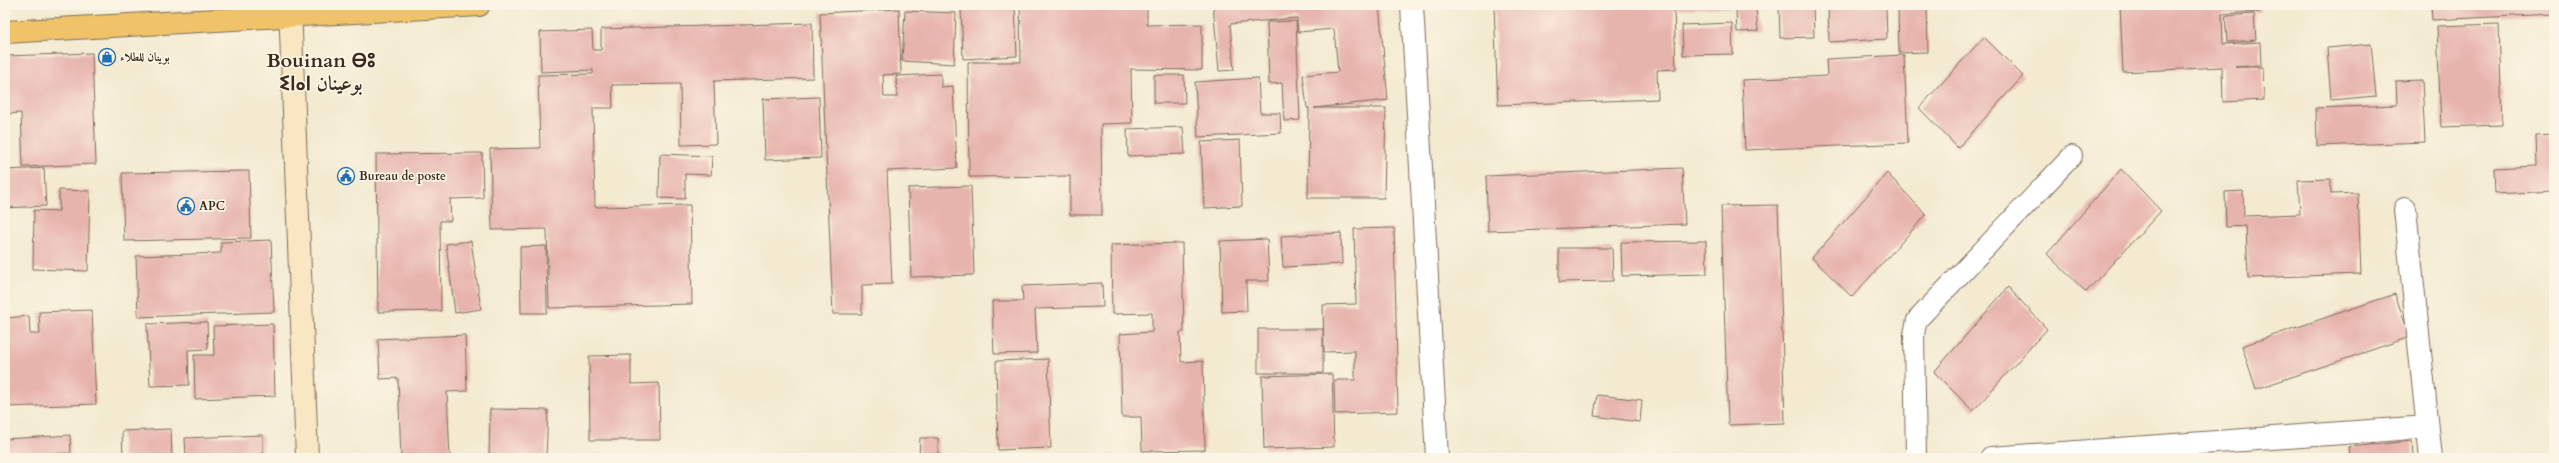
<svg xmlns="http://www.w3.org/2000/svg" width="2559" height="463" viewBox="0 0 2559 463" font-family="Cardo,Amiri,'Noto Sans Tifinagh',serif">
<style>
.building{fill:#e7b3ad}
.lines{fill:none;stroke-linecap:round;stroke-linejoin:round}
.lane-casing{stroke:#7b6d5c;stroke-width:22}
.street-casing{stroke:#7b6d5c;stroke-width:24}
.secondary-casing{stroke:#7b6d5c;stroke-width:24}
.primary-casing{stroke:#7b6d5c;stroke-width:24}
.lane{stroke:#fff;stroke-width:20}
.street{stroke:#fff;stroke-width:22}
.secondary{stroke:#f9e7c3;stroke-width:22}
.primary{stroke:#f1c369;stroke-width:22}
.labels{text-anchor:middle;dominant-baseline:central;stroke-width:3.5;stroke-linejoin:round;paint-order:stroke}
.poi-label{font-size:12px;font-weight:bold;fill:#3b2a1e;stroke:#fcf5e5;text-anchor:start}
.town-label{font-size:20px;font-weight:bold;fill:#3b2a1e;stroke:#fcf5e5}
</style>
<rect width="100%" height="100%" fill="#fcf5e5"/>
<filter id="ink" filterUnits="userSpaceOnUse"><feTurbulence type="fractalNoise" baseFrequency=".025" numOctaves="2"/><feDisplacementMap in="SourceGraphic" scale="8" xChannelSelector="R" yChannelSelector="G"/><feConvolveMatrix kernelMatrix="1 2 1 2 8 2 1 2 1" color-interpolation-filters="sRGB"/></filter>
<filter id="wash" filterUnits="userSpaceOnUse"><feTurbulence type="fractalNoise" baseFrequency=".012" numOctaves="4" result="noise"/><feDisplacementMap in="SourceGraphic" scale="16" xChannelSelector="R" yChannelSelector="G"/><feGaussianBlur stdDeviation="0.9" result="paint"/><feColorMatrix in="noise" values="0 0 0 0 0 0 0 0 0 0 0 0 0 0 0 0 0 1.4 0 .05"/><feComposite in="paint" operator="in"/></filter>
<g filter="url(#wash)">
<rect width="100%" height="100%" fill="#f3ead0"/>
<g id="blocks">
<path class="building" d="M1013,5H1015L1017,56L963,59L961,7Z
M1020,5H1147V25L1202,24V70L1131,69L1132,123L1101,124L1102,215H1070V176L969,177L968,62H1021Z
M1213,5H1379L1388,100L1314,108H1386L1384,198H1308L1309,108H1307L1303,75L1338,72L1334,29L1298,32L1297,18L1230,24L1234,70L1219,71Z
M1494,5H1733V7L1674,9L1676,69L1657,70L1658,99L1498,105Z
M1779,5H1813L1814,37L1780,38Z
M1828,5H1886L1887,39L1829,42Z
M1898,5H1927L1928,52L1899,53Z
M2120,5H2260V12L2222,14L2223,44L2260,42L2261,65L2235,67H2263L2264,100L2223,102L2222,67L2123,72Z
M2431,5H2554V14L2432,20Z
M1756,8L1758,31L1737,32L1736,9Z
M899,9L901,74L883,75L884,97H897L896,76L941,74V87L953,86L957,168L887,171L892,284L862,285V314H833L820,13Z
M905,11L956,13L954,64L902,61Z
M2254,14L2256,40L2227,42L2225,16Z
M1296,21L1300,120L1284,121L1282,83L1269,84L1267,22Z
M812,23L813,78L714,81L716,144L681,145L680,84L612,85L613,108H593L595,207L690,205L692,304L549,308L547,229L492,230L490,149L540,148L538,75L593,74V70L541,72L540,32L592,30L593,50H601V29Z
M1732,23L1733,54L1683,55L1682,25Z
M2499,24L2502,125L2441,127L2437,26Z
M1984,37L2023,76L1958,148L1919,108Z
M2371,44L2376,96L2331,100L2327,48Z
M92,53L96,164L23,167L21,113L5,114V56Z
M1904,55L1908,143L1745,150L1742,80L1827,76L1826,59Z
M1154,75H1184L1185,103H1154Z
M1258,78L1260,113H1280L1281,133L1198,137L1195,82Z
M2422,80L2425,142L2317,146L2316,108L2397,105L2396,81Z
M819,97L821,158L765,160L763,99Z
M1183,127L1185,154L1128,156L1127,129Z
M2554,134V191L2495,194L2494,168L2537,166L2536,135Z
M1240,140L1242,206L1204,208L1201,142Z
M482,153L483,198L450,199L451,221H440L441,311L378,312L376,154Z
M660,154L712,156L711,175L685,174V199L659,198Z
M44,168L46,206L5,208V170Z
M1682,168L1685,224L1488,231L1486,176Z
M2121,169L2161,211L2086,292L2047,254Z
M249,171L251,238L124,241L122,173Z
M1887,173L1926,215L1852,297L1812,258Z
M2331,179V194L2358,193L2361,274L2248,278L2246,226L2226,227L2225,192L2243,191L2244,216L2300,214L2298,180Z
M971,186L974,275L911,277L908,188Z
M59,190L90,191L88,271L33,269L34,210L59,211Z
M1778,205L1785,423L1728,425L1721,206Z
M1394,228L1398,412L1335,414L1334,380H1355V351L1324,352L1323,305L1356,304L1354,229Z
M1341,233L1342,264L1283,267L1281,236Z
M1267,239L1269,281H1246L1247,311L1222,312L1220,241Z
M271,240L274,312L138,317L136,256L221,253V242Z
M471,241L481,309L455,313L446,244Z
M1706,241L1707,274L1622,276L1621,242Z
M1182,243L1184,332H1180L1181,362L1203,361L1205,450L1142,451L1141,417H1122L1120,334L1152,332V313L1112,314L1111,245Z
M546,246L547,313H521L520,247Z
M1559,248H1612L1613,281L1559,282Z
M1102,283L1103,307L1035,309L1037,353L994,354L992,301H1023L1022,286Z
M2008,287L2047,329L1973,411L1934,372Z
M2395,294L2410,337L2256,389L2242,346Z
M92,310L96,404L5,407V318L29,316L30,334H40L39,312Z
M207,322L208,349L188,350L189,385L150,386L147,324Z
M273,324L275,396L195,399L194,355H214L213,326Z
M1258,329H1323V373H1258Z
M465,335L467,391L447,392L450,458H401L398,378L380,379L378,339Z
M631,355V384L659,383L660,440H590L589,356Z
M1048,359L1051,448L998,450L996,361Z
M1332,374L1334,447L1264,449L1262,376Z
M1597,395L1642,400L1640,422L1594,416Z
M490,409L548,410L546,458H489Z
M171,429L172,458H123L122,431Z
M70,435L71,453L48,454V458H5V439Z
M263,435V458H186L185,438Z
M920,438H938V458H919Z
M2412,441L2413,458H2350L2349,447Z"/>
</g>
</g>
<g filter="url(#ink)">
<use href="#blocks" fill-opacity="0" stroke="#7b6d5c" stroke-width="1"/>
<g class="lines">
<g class="lane-casing">
<path id="lane" d="M1916,458L1914,334L1917,320L2072,156"/>
</g>
<g class="street-casing">
<path id="street" d="M1412,5L1437,458
M2405,209L2431,458
M1991,458L2427,427"/>
</g>
<g class="secondary-casing">
<path id="secondary" d="M290,5L307,458"/>
</g>
<g class="primary-casing">
<path id="primary" d="M5,32L479,5"/>
</g>
<use href="#lane" class="lane"/>
<use href="#street" class="street"/>
<use href="#secondary" class="secondary"/>
<use href="#primary" class="primary"/>
</g>
</g>
<defs>
<g id="shop-ring" transform="scale(0.9)"><circle r="9.5" fill="#fcf5e5" stroke="#1f6fb2" stroke-width="1.5"/><path d="M-5-2.5h2.3a2.7 3.5 0 0 1 5.4 0H5L5.5 6h-11ZM-1.5-2.5h3a1.5 2.3 0 0 0-3 0Z" fill="#1f6fb2"/></g>
<g id="civic-ring" transform="scale(0.9)"><circle r="9.5" fill="#fcf5e5" stroke="#1f6fb2" stroke-width="1.5"/><path d="M-.6-6.5H3V-4.5H.6V-3L4-1V1h2V6H-6V1h2V-1L-.6-3ZM-1.2 2.5V6h2.4V2.5Z" fill="#1f6fb2"/></g>
</defs>
<g fill-rule="evenodd">
<use href="#shop-ring" x="107" y="57"/>
<use href="#civic-ring" x="346" y="176"/>
<use href="#civic-ring" x="186" y="206"/>
</g>
<g class="labels">
<g class="poi-label">
<text x="120" y="57">بوينان للطلاء</text>
<text x="359" y="176">Bureau de poste</text>
<text x="199" y="206">APC</text>
</g>
<g class="town-label">
<text x="321" y="60">Bouinan ⴱⵓ<tspan x="321" dy="23">ⵉⵏⴰⵏ بوعينان</tspan></text>
</g>
</g>
<rect width="2559" height="463" fill="none" stroke="#fcf5e5" stroke-width="20"/>
</svg>
